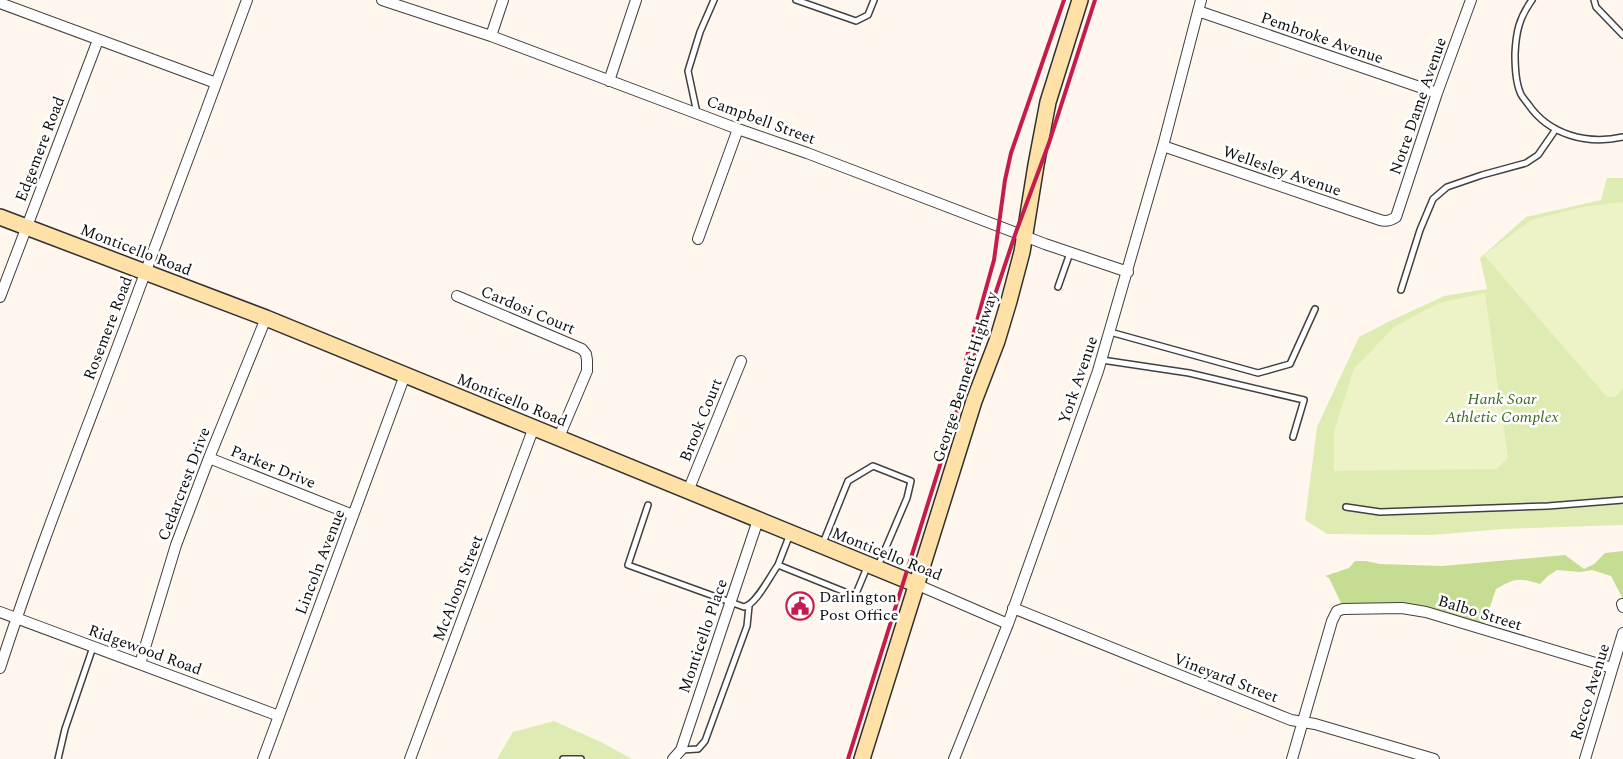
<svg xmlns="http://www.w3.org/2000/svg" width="1623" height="759" viewBox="0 0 1623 759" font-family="Spectral,serif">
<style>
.green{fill:#deecb4}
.forest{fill:#c5dd93}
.pitch{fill:#edf2c7}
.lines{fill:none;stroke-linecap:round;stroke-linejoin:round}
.lane-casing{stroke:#404040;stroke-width:8}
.street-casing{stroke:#404040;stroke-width:12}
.secondary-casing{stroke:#2f2f2f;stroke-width:18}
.lane{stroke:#fff;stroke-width:5}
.street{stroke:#fff;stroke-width:10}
.secondary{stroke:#ffe1a8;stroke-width:15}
.rail{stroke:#c51d4b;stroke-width:4}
.labels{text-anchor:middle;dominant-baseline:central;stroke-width:5;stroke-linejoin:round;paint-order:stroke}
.street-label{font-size:16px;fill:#0d0d0d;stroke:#fff}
.park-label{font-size:16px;font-style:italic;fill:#3c681a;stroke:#fff}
.poi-label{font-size:16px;fill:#0d0d0d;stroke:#fff;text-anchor:start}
</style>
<rect width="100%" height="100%" fill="#fff7ed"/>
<path class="green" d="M1607,178H1623V525L1503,529L1432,535L1327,534L1305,520L1317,427L1359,337L1388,322L1444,296L1487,289L1480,258L1526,217L1601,200Z
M554,721L601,742L632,759H497L513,732Z"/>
<path class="forest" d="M1623,551V599L1611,576L1592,570L1580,572L1557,570L1548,576L1540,584C1518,578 1517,577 1496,589L1484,625L1412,604L1343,607L1329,578L1325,576L1349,568L1355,561H1366L1380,564L1442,566L1565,555L1584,569L1594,564L1605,553Z"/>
<path class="pitch" d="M1623,202V388L1615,397L1606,396L1484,255L1531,220L1582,207Z
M1485,293L1508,458L1496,469L1334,471V431L1354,369L1394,327L1439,303Z"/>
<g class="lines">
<g class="lane-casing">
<path id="lane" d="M796,0L856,21L868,15L874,0
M1532,0C1519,18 1516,32 1515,54C1515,65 1515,80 1520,92C1521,96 1525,100 1528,104C1549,135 1587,145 1623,137
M1594,0L1596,7L1623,35
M697,113L688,71L700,32L714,0
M1058,287L1070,253
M1401,290L1420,230L1433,199L1447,187L1482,175L1526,163L1538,155L1556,129
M1110,332L1258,373L1290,364L1315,309
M1102,360L1189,373L1304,400L1293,437
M648,505L628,565L744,607C756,605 770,576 778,565
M1346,507L1380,512L1548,506L1623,500
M790,534L778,565L855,596L868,565
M823,543L848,481L873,466L911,481L907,498L878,566
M681,750L698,749L705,741L747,626L749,606
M58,759L65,729L93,647
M563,759H581"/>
</g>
<g class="street-casing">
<path id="street" d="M382,0L491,36L738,129L807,153L1045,244L1128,272
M0,3L216,83
M1198,11L1437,93
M491,36L503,0
M609,81L636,0
M1163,146L1380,220C1386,222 1390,221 1396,217L1437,93L1471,0
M698,239L738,129
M457,296L582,349L586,354L587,360V371L559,437
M0,297L98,40
M209,458L353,515
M688,491L741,361
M918,585L1008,624
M1622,604L1623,607
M1013,608L1291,720L1315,724L1434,759
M0,612L279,716
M140,664L176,545L209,458L266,318
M0,668C42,538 94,412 141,284C177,189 212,95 247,0
M263,759L405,375
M410,759L534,427
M673,759L681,750L758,520
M954,759L1008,624L1098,371L1163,146L1201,0
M1292,759L1332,621L1337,611L1343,609L1402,608L1426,612L1612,668
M1585,759L1623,633"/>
</g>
<g class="secondary-casing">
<path id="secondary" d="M0,217L266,318L918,585
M862,759L974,401L997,341L1009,301L1022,252L1036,165L1048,102L1080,0"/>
</g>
<use href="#lane" class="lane"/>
<use href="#street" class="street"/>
<use href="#secondary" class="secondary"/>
<path class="rail" d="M966,360L994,260L1005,180L1011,153L1064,0
M848,759L971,366L1016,232L1049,143L1095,0"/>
</g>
<defs>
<g id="civic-ring" transform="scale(1.4375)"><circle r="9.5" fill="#fff" stroke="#c51d4b" stroke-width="1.5"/><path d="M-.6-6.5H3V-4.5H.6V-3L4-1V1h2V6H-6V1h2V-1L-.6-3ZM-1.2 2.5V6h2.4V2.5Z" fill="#c51d4b"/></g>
</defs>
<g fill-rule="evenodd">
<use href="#civic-ring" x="800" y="606"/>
</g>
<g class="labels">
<g class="street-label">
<text transform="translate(1322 38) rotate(19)">Pembroke Avenue</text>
<text transform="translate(1418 106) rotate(-71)">Notre Dame Avenue</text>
<text transform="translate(761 120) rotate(20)">Campbell Street</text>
<text transform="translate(40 149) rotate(-69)">Edgemere Road</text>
<text transform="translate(1282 171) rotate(19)">Wellesley Avenue</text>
<text transform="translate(136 250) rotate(21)">Monticello Road</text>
<text transform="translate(528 310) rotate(23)">Cardosi Court</text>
<text transform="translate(108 328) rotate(-69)">Rosemere Road</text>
<text transform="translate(965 377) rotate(-72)">George Bennett Highway</text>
<text transform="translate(1078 380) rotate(-71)">York Avenue</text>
<text transform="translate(512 400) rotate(22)">Monticello Road</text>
<text transform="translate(701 420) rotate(-68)">Brook Court</text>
<text transform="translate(273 467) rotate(22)">Parker Drive</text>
<text transform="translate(184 484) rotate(-69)">Cedarcrest Drive</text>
<text transform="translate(887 554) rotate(22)">Monticello Road</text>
<text transform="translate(320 562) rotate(-69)">Lincoln Avenue</text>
<text transform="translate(458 588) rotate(-69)">McAloon Street</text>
<text transform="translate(1480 613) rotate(17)">Balbo Street</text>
<text transform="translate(703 636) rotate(-71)">Monticello Place</text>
<text transform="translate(145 650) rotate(20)">Ridgewood Road</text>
<text transform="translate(1226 678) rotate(21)">Vineyard Street</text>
<text transform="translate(1590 692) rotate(-73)">Rocco Avenue</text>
</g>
<g class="park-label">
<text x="1502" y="399">Hank Soar<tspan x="1502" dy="18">Athletic Complex</tspan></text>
</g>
<g class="poi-label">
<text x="819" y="597">Darlington<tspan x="819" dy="18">Post Office</tspan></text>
</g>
</g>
</svg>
